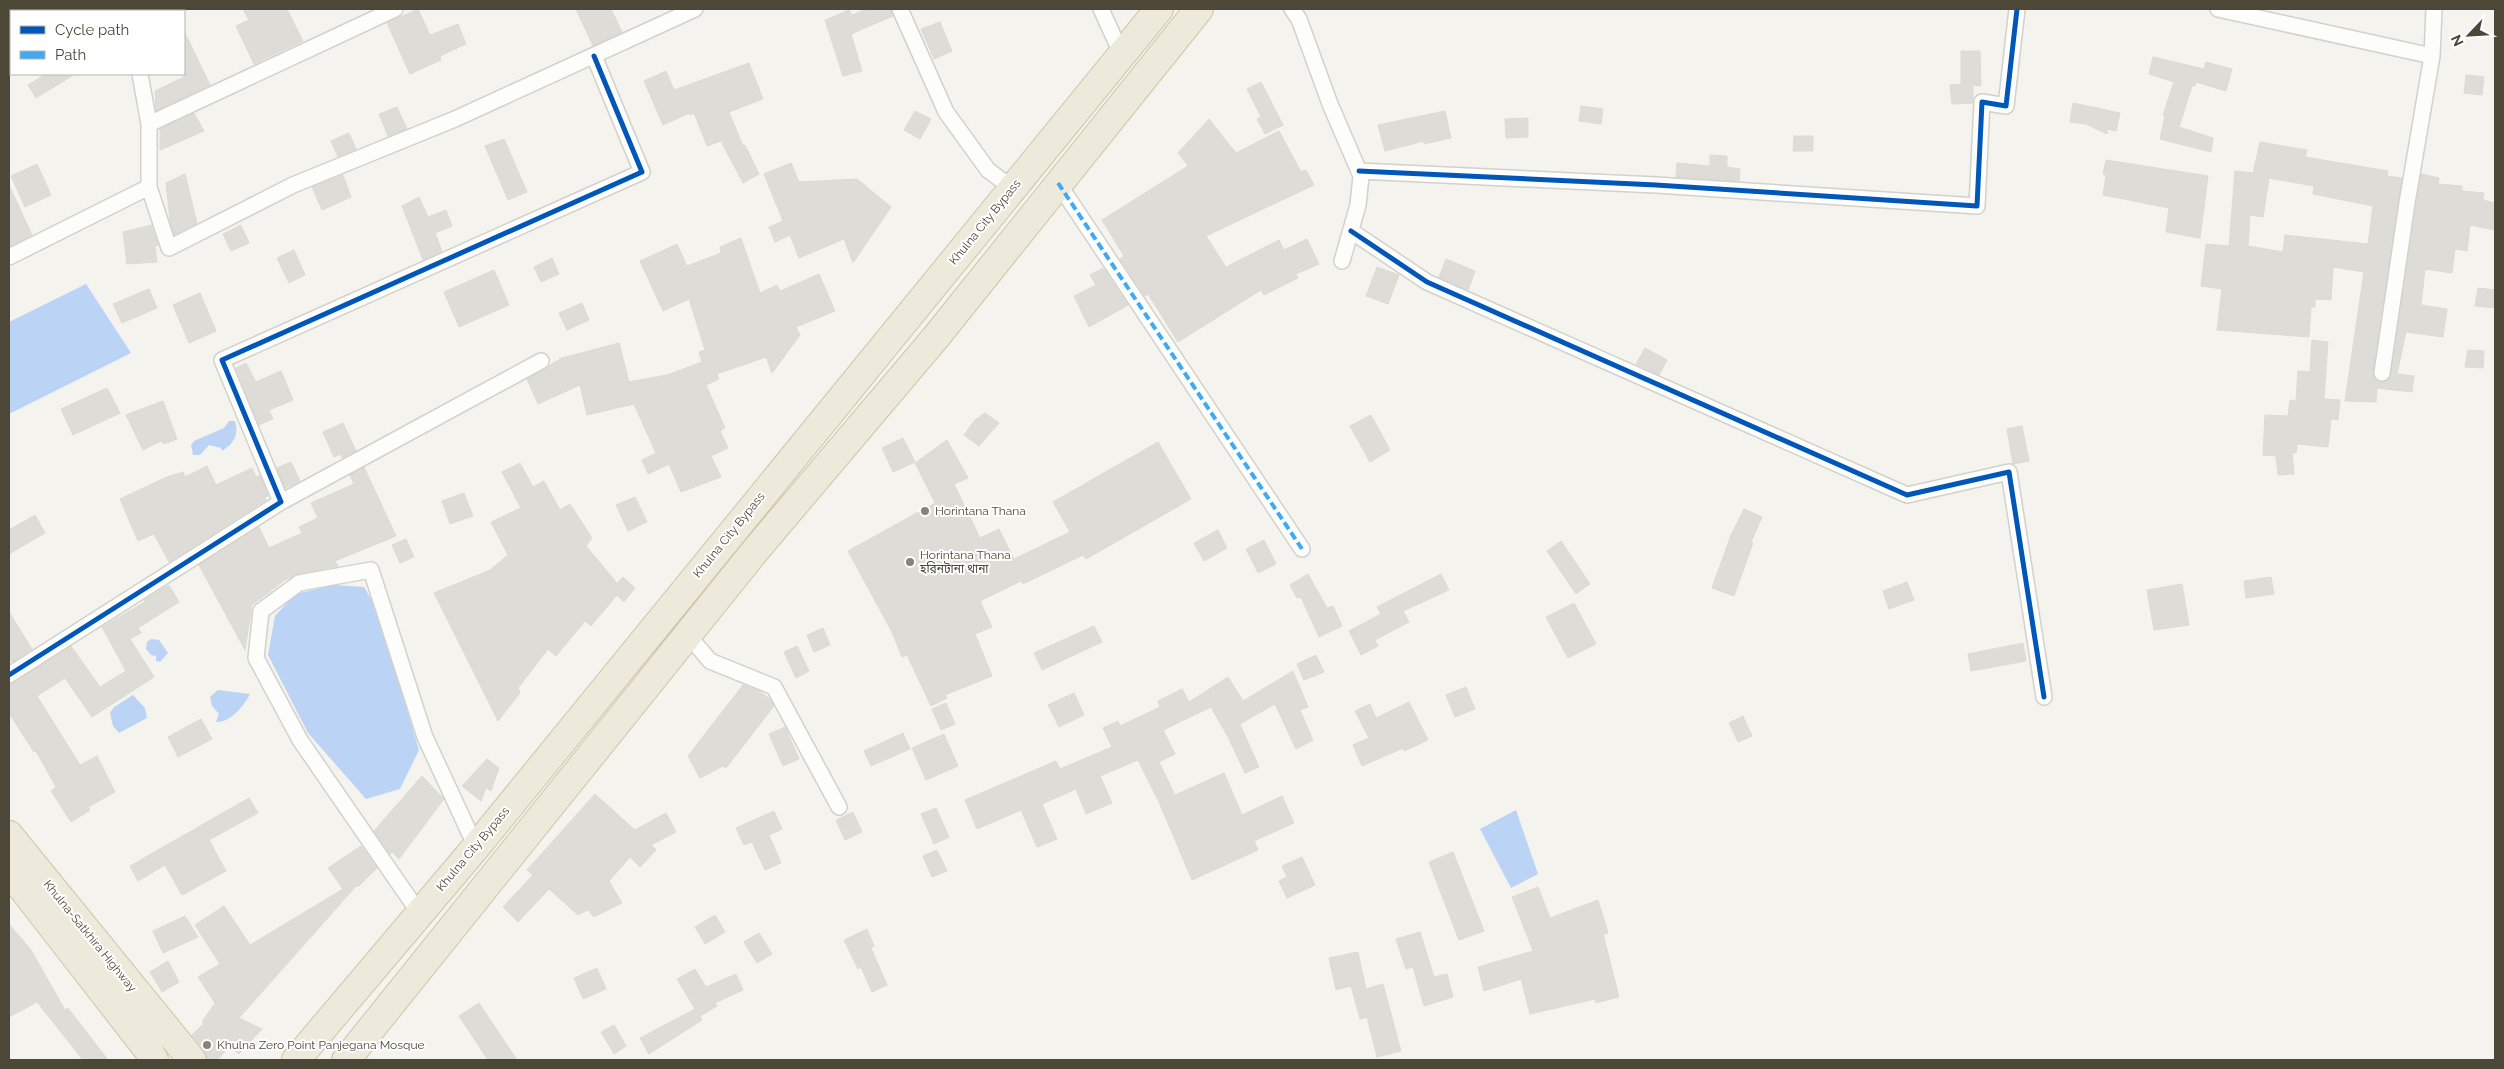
<svg xmlns="http://www.w3.org/2000/svg" width="2504" height="1069" viewBox="0 0 2504 1069" font-family="Raleway,'Noto Sans Bengali',sans-serif">
<style>
.water{fill:#bbd4f5}
.building{fill:#dedcd6;stroke:#dcdbd3;fill-rule:evenodd}
.lines{fill:none;stroke-linecap:round;stroke-linejoin:round}
.street-casing{stroke:#d2d1cb;stroke-width:18}
.highway-casing{stroke:#cec6a6;stroke-width:30}
.street{stroke:#fdfdfc;stroke-width:15}
.highway{stroke:#edeadb;stroke-width:28}
.quiet{stroke:#3fa9f5;stroke-width:4;stroke-dasharray:8 4;stroke-linecap:butt}
.cycleway-casing{stroke:#fff;stroke-width:8}
.cycleway{stroke:#0057b8;stroke-width:5}
.poi-dot{fill:#878377;stroke:#fff;stroke-width:2}
.labels{text-anchor:middle;dominant-baseline:central;stroke-width:4;stroke-linejoin:round;paint-order:stroke}
.street-label{font-size:12px;fill:#4c4737;stroke:#fff}
.poi-label{font-size:12px;fill:#4c4737;stroke:#fff;text-anchor:start}
</style>
<rect width="100%" height="100%" fill="#f4f3ee"/>
<path class="water" d="M86,284L131,353L9,414V322Z
M229,421H235C239,436 234,443 222,451L221,448L209,445L200,455H193L191,445L194,441L224,428Z
M334,585L364,587L377,609L419,750L400,789L366,799L308,733L268,655L275,616L295,594Z
M151,639L159,640L168,653L160,662L156,661V656L151,655L146,649L147,642Z
M218,690L250,694C244,706 230,723 216,722L219,714L212,706L210,697Z
M133,695L145,708L147,718L119,733L113,726L110,713L114,707Z
M1516,810L1538,874L1511,888L1480,829Z"/>
<path class="building" d="M243,9H287L303,41L254,64L236,26L249,20Z
M418,9L430,35L458,24L466,44L440,56L441,60L410,74L387,23Z
M576,9H611L622,32L593,46Z
M867,9H891L893,16L851,34L862,71L843,76L825,20L849,10L852,15Z
M940,22L952,51L934,59L921,29Z
M184,31L210,85L156,110L155,91L184,77Z
M1961,51H1980L1981,86L1973,85V103L1952,104L1950,85L1961,84Z
M2153,57L2204,69L2206,62L2232,69L2226,91L2196,82L2195,86H2192L2179,127L2213,138L2211,152L2160,139L2165,116L2163,115L2174,82L2149,74Z
M749,63L763,99L729,112L743,146L745,145L759,174L743,183L721,141L707,146L694,113L690,115L689,113L663,125L644,81L666,71L674,90Z
M46,74H75L36,98L28,85Z
M2466,75L2484,77L2482,95L2464,93Z
M1261,82L1283,125L1265,134L1257,119L1261,117L1247,89Z
M2073,103L2120,113L2116,131L2107,129V134L2086,124L2070,122Z
M1581,106L1603,109L1601,124L1579,121Z
M397,107L407,129L388,136L379,114Z
M915,111L931,119L920,139L904,130Z
M1445,111L1451,138L1424,144V141L1385,151L1378,125Z
M194,113L204,131L160,150V129Z
M1528,118V137L1506,138L1505,119Z
M1209,119L1236,153L1279,131L1301,172L1306,170L1314,185L1206,236L1226,267L1279,240L1284,250L1307,239L1319,264L1296,274L1298,278L1264,295L1261,290L1178,342L1148,294L1145,296L1120,259L1124,256L1102,220L1188,166L1178,153Z
M349,133L356,149L338,157L331,141Z
M1794,136H1813V151H1793Z
M504,139L527,192L508,200L485,146Z
M2260,142L2307,150L2305,157L2388,171L2387,176L2402,178L2373,372L2374,377L2380,382L2386,381L2391,374L2421,174L2439,178L2438,184L2462,186V191L2484,193L2483,200L2495,203V230L2470,225L2467,251L2455,249L2452,273L2425,269L2421,305L2447,309L2443,337L2406,332L2397,374L2414,376L2412,392L2377,388L2376,402L2345,401L2364,272L2333,267L2331,300L2315,299V307H2311L2309,337L2217,330L2222,289L2201,286L2206,244L2229,246L2235,171L2253,173ZM2269,178L2314,186L2313,194L2373,206L2368,244L2285,235L2283,252L2248,246L2250,215L2263,217Z
M1710,155L1727,156V167L1740,169L1739,181L1676,177L1677,163L1710,166Z
M2106,160L2208,176L2200,238L2166,232L2169,208L2103,195L2106,175L2103,174Z
M791,163L799,182L857,179L891,207L853,263L844,239L799,258L790,235L775,242L769,227L783,221L764,174Z
M37,164L51,195L25,207L11,176Z
M185,174L197,223L174,235L170,220L166,183Z
M343,175L351,197L322,210L312,187Z
M9,185L32,235L9,247Z
M419,197L428,217L446,210L452,226L435,233L442,251L423,260L402,206Z
M151,225L158,245L155,247L157,262L127,264L123,232Z
M241,225L249,243L231,251L223,234Z
M741,238L760,293L777,285L780,291L819,274L835,311L796,327L800,335L772,373L766,357L717,374L719,379L706,385L725,428L720,431L728,448L711,456L721,477L681,492L669,464L648,474L642,460L656,453L634,404L587,415L580,385L538,404L527,379L562,358L619,343L629,382L667,375L702,362L699,352L705,350L689,299L663,311L640,261L677,244L687,266L721,253L720,247Z
M294,250L305,275L289,283L277,258Z
M552,258L559,274L541,282L534,267Z
M1446,259L1475,271L1468,290L1439,277Z
M1377,267L1399,275L1388,304L1366,296Z
M1103,268L1128,305L1089,327L1074,296L1096,285L1090,275Z
M494,270L509,305L459,327L444,292Z
M2478,288L2495,290V308L2475,306Z
M149,289L157,308L122,323L113,304Z
M200,293L216,331L189,343L173,305Z
M582,303L589,320L567,330L559,313Z
M2312,340L2328,342L2324,399L2340,400L2338,420L2331,419L2328,447L2297,444L2296,453L2292,452L2294,474L2278,475L2276,456L2263,455L2265,415L2288,416L2290,400L2296,401L2298,371L2310,372Z
M1645,348L1667,360L1659,375L1636,364Z
M2468,350L2484,351L2483,368L2465,367Z
M246,363L256,382L281,371L293,400L269,410L273,419L259,425L236,368Z
M107,388L120,413L73,435L61,409Z
M163,401L177,439L164,444L161,441L143,450L126,415Z
M985,413L999,423L979,446L964,435L975,420Z
M1371,415L1390,450L1370,462L1350,426Z
M343,423L356,451L342,458L340,454L334,457L323,432Z
M2022,426L2029,461L2013,464L2007,429Z
M903,438L915,462L893,472L882,448Z
M947,440L968,478L954,484L980,538L999,529L1014,559L1070,532L1053,502L1158,442L1191,499L1086,559L1083,555L1023,584L1021,581L980,601L992,627L975,634L992,676L945,695L947,698L931,706L907,655L902,657L892,632L848,551L935,503L915,463Z
M291,462L300,481L285,488L277,468Z
M520,463L533,487L544,481L560,510L570,504L592,538L586,546L617,583L623,577L635,588L624,602L617,595L591,626L585,621L556,656L548,649L518,688L520,693L498,721L434,593L490,570L508,555L491,522L521,508L502,472Z
M207,466L216,485L252,468L256,477L260,475L268,496L265,497L266,500L169,562L154,534L138,541L120,499L167,477L183,472L185,477Z
M364,467L396,536L335,561L338,566L297,574L285,580L252,605L245,650L199,565L259,527L269,548L302,533L299,527L318,518L311,503L354,484L350,475Z
M464,493L473,516L450,524L442,501Z
M635,497L647,522L628,531L616,505Z
M1744,509L1762,517L1751,542L1753,543L1734,596L1712,588L1731,535Z
M35,515L45,533L9,554V530Z
M1218,530L1227,548L1204,561L1194,543Z
M406,539L414,557L400,563L392,545Z
M1264,540L1276,564L1258,573L1246,549Z
M1561,541L1590,584L1576,594L1547,551Z
M1308,574L1327,608L1333,606L1342,626L1319,637L1301,597L1297,598L1290,585Z
M1441,574L1449,590L1403,611L1409,622L1375,640L1378,646L1361,655L1349,631L1381,614L1377,607Z
M2271,577L2274,594L2246,598L2244,581Z
M1907,582L1914,600L1889,609L1883,591Z
M2182,584L2189,625L2154,630L2147,590Z
M169,585L179,602L138,628L141,633L130,639L154,677L92,717L65,678L37,696L80,765L97,756L115,792L88,807L90,810L71,822L51,791L56,787L36,751L34,752L9,713V684L71,646L100,687L126,671L102,627L145,602L144,600Z
M1574,603L1596,644L1568,658L1546,617Z
M9,612L32,649L12,662L9,657Z
M1094,626L1102,642L1042,670L1034,653Z
M823,628L830,645L814,652L807,635Z
M2023,643L2026,661L1971,671L1968,654Z
M797,646L809,671L796,678L784,652Z
M1316,655L1324,672L1304,680L1297,664Z
M1293,671L1308,707L1300,710L1313,740L1296,749L1275,704L1240,724L1259,767L1245,773L1228,737L1211,707L1163,730L1175,754L1159,762L1175,795L1224,773L1242,815L1282,796L1294,823L1254,841L1258,850L1192,880L1159,802L1138,760L1100,776L1112,803L1086,814L1076,789L1042,804L1057,839L1037,847L1021,810L977,829L965,800L1056,761L1060,769L1112,747L1103,728L1118,721L1120,726L1160,707L1158,701L1182,689L1189,702L1228,677L1243,701Z
M743,685L760,692L770,699L774,706L726,768L723,766L700,778L688,756Z
M1466,687L1475,709L1455,717L1446,695Z
M1074,693L1084,715L1059,727L1048,705Z
M1409,702L1428,740L1404,751L1403,748L1362,766L1353,745L1369,738L1355,711L1370,704L1376,718Z
M946,703L955,724L941,730L932,709Z
M1743,716L1752,736L1738,742L1729,723Z
M201,719L212,739L178,757L168,737Z
M785,727L799,759L783,766L769,734Z
M903,733L910,749L871,766L864,751Z
M944,734L958,766L926,780L912,748Z
M487,759L499,768L491,791L486,788L481,801L462,786Z
M422,776L444,799L399,859L392,852L390,854L374,831Z
M595,794L635,830L666,813L676,832L651,845L656,850L640,867L630,857L609,881L622,903L594,917L588,910L578,915L549,889L518,922L503,907L533,875L527,870Z
M249,798L258,813L209,840L226,871L182,895L165,865L138,881L130,866Z
M936,808L949,837L934,844L921,814Z
M774,811L782,829L769,835L781,863L765,870L752,842L744,845L736,828Z
M853,812L862,832L845,840L836,820Z
M361,846L377,868L358,887L357,885L239,1018L262,1029L239,1054L230,1046L217,1060H207L204,1050L192,1035L204,1023L202,1022L215,1003L198,977L220,964L195,925L224,906L250,945L343,889L328,868Z
M937,850L947,871L932,877L923,856Z
M1453,852L1484,931L1459,940L1429,862Z
M1302,857L1315,885L1287,898L1279,881L1287,877L1282,866Z
M1538,887L1550,918L1598,900L1608,933L1603,934L1619,997L1596,1003L1595,999L1530,1014L1521,979L1484,991L1478,967L1533,951L1512,897Z
M715,915L725,932L705,944L695,927Z
M185,916L198,937L163,953L153,931Z
M9,924L31,950L65,1010L68,1008L108,1060H83L37,1002L9,1017Z
M867,929L874,946L871,948L887,985L872,992L861,967L858,969L844,940Z
M1420,932L1434,977L1447,974L1453,997L1424,1006L1413,967L1406,969L1396,939Z
M759,933L772,954L757,963L744,942Z
M1358,952L1366,989L1383,984L1401,1051L1377,1057L1367,1017L1360,1019L1351,986L1336,990L1329,958Z
M168,961L179,982L162,992L150,972Z
M597,968L606,989L583,999L574,978Z
M695,969L706,987L736,974L743,990L715,1003L717,1006L700,1016L702,1020L649,1054L640,1038L695,1009L677,979Z
M479,1003L517,1060H488L459,1016Z
M614,1025L626,1046L614,1054L601,1032Z"/>
<g class="lines">
<g class="street-casing">
<path id="street" d="M123,9L124,11
M900,9L946,112L988,170L1012,188
M1101,9L1121,53
M1292,9L1299,19L1330,104L1361,176L1358,205L1342,261
M2218,9L2432,56L2434,9
M149,124L395,9
M1359,171L1656,185L1977,206L1982,102L2006,106L2017,9
M1058,183L1302,549
M149,187L169,248L293,185L455,119L695,9
M1351,231L1427,282L1907,495L2009,472L2044,697
M9,257L149,187V124L140,74
M2382,373L2407,203L2432,56
M281,502L541,361
M689,636L710,661L774,687L839,807
M9,675L281,502L222,360L642,172L594,56
M420,914L300,740L256,658L261,611L299,583L371,570L425,737L476,847"/>
</g>
<g class="highway-casing">
<path id="highway" d="M9,835L192,1060
M9,871L149,1051L154,1060
M296,1060L476,847L1159,9
M346,1060L755,551L936,337L1199,9"/>
</g>
<use href="#street" class="street"/>
<use href="#highway" class="highway"/>
<path class="quiet" d="M1058,183L1302,549"/>
<g class="cycleway-casing">
<path id="cycleway" d="M1359,171L1656,185L1977,206L1982,102L2006,106L2017,9
M1351,231L1427,282L1907,495L2009,472L2044,697
M9,675L281,502L222,360L642,172L594,56"/>
</g>
<use href="#cycleway" class="cycleway"/>
</g>
<g class="poi-dot">
<circle cx="925" cy="511" r="5"/>
<circle cx="910" cy="562" r="5"/>
<circle cx="207" cy="1045" r="5"/>
</g>
<g class="labels">
<g class="street-label">
<text transform="translate(985 222) rotate(-51)">Khulna City Bypass</text>
<text transform="translate(729 535) rotate(-51)">Khulna City Bypass</text>
<text transform="translate(473 849) rotate(-50)">Khulna City Bypass</text>
<text transform="translate(90 936) rotate(51)">Khulna-Satkhira Highway</text>
</g>
<g class="poi-label">
<text x="935" y="511">Horintana Thana</text>
<text x="920" y="555">Horintana Thana<tspan x="920" dy="14">হরিনটানা থানা</tspan></text>
<text x="217" y="1045">Khulna Zero Point Panjegana Mosque</text>
</g>
</g>
<rect width="2504" height="1069" fill="none" stroke="#4c4737" stroke-width="20"/>
<rect x="10" y="10" width="175" height="65" fill="#ffffff" stroke="#b7b5af"/>
<rect x="20" y="26" width="25" height="8" fill="#0057b8" stroke="#b7b5af"/>
<text x="55" y="35" font-size="15" fill="#4c4737">Cycle path</text>
<rect x="20" y="51" width="25" height="8" fill="#3fa9f5" stroke="#b7b5af"/>
<text x="55" y="60" font-size="15" fill="#4c4737">Path</text>
<g transform="translate(2469 35) rotate(245)" stroke="#ffffff" stroke-width="4" paint-order="stroke">
<path d="M0-4L9 19L0 12L-9 19Z" fill="#4c4737"/>
<text y="-8" font-size="14" font-weight="bold" text-anchor="middle" fill="#4c4737">N</text>
</g>
</svg>
